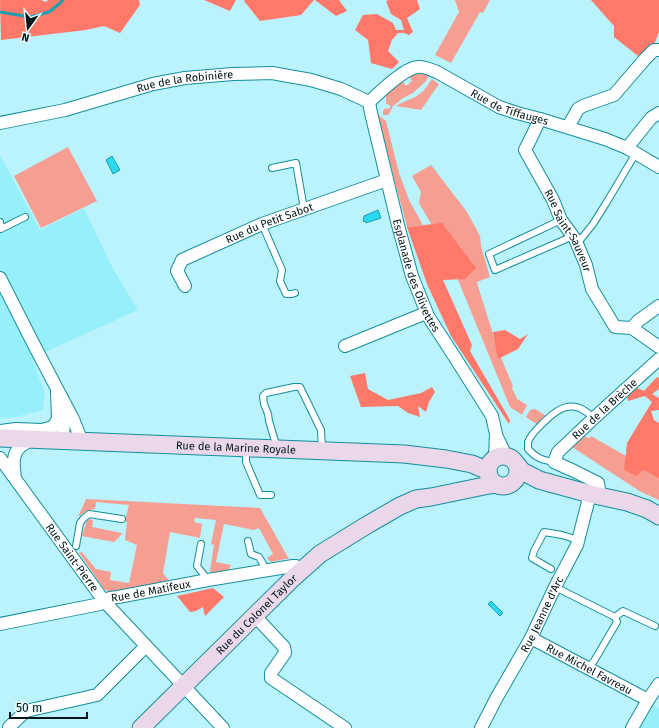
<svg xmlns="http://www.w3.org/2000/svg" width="659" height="728" viewBox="0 0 659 728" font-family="'Fira Sans',sans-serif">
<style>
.built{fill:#97effc}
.green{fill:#f69e92}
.forest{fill:#ff796b}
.water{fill:#2ad9ee;stroke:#1e9eae}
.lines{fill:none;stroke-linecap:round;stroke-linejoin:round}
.stream{stroke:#1e9eae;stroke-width:3}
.lane-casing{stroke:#158e9c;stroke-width:8}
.street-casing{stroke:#158e9c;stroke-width:14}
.secondary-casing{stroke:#158e9c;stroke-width:19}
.lane{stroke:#fff;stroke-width:6}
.street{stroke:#fff;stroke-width:12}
.secondary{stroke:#ead7e9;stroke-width:17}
.labels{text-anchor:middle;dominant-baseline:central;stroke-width:3.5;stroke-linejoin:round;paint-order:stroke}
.street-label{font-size:11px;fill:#02161a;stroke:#e7f9fc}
</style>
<rect width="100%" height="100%" fill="#baf3fc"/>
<path class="built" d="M0,155L40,230L84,208L112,267L138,310L45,352L32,360L45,392L43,410L11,418H0Z
M653,705L659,708V728H640Z"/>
<path class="green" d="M455,0H490L483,13L480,12L451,63L435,55L459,12Z
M417,72L426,73L429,75L426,81L413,93L403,98L393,106L389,114L387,115H383V111L385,108L388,109L390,108V105L386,104V93L402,81L406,86L412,81L409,76Z
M432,79L439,84L421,110L396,106C405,100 415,99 422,92C426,89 429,83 432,79Z
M377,114L386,121L399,173L409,200L423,225L407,227Z
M68,147L97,201L41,228L14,176Z
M431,165L467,212L480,236L481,246L490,277L477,282V283L499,353L513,386L512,388L517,399L527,405L522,415L510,407L445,248L419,203L421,192L412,176Z
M535,409L546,416L538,425L526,417L530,410Z
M584,436L589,438L591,436L633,460L659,474V500L641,492L572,447Z
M86,499L260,508L289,559H285L271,562L267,558L273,554L259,528L254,530L224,524L216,562L231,565L229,570L212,574L210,571L214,545L211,544L216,520L195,518L194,522L202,524L200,538L170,532L163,573L170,582L116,592L108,591L104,589L79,553L82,552L96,569L111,572L110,580L129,583L137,545L125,540L127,522L125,521L129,505L96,502L95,509L86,511L78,517Z
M91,519L93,521L92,527L122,533L121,535L114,542L82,536L87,520Z"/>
<path class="forest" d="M0,0H41L46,2L48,0H139L140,5L120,33L104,26L86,30L1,40Z
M204,0H236L230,11Z
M245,0H314L301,15L260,21L244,1Z
M315,0H339L347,11L336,16Z
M389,0H417L420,9L407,18L413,32L409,35L404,33H398L392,40L388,51L399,62L392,69L371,63L368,40L355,30L363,15L377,14L393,23L396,30H404L401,20L391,14L386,1Z
M591,0H659V32L652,50L638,56L614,37V26Z
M442,223L476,268L465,279L443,280L472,345L470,351L510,420L509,424L451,336L427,284L407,227Z
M505,330L520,339L528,334L518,349L498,359L493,332Z
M365,373L368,389L388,400L421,393L432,387L435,392L429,402L426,412L418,406L420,417L408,413L398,406L361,407L350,376Z
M659,377V389L652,394L659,398V410L651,411L654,420L659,423V478L644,470L636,476L624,470L627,443L652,402L645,396L628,401L627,396L637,388L644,391L656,378Z
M213,588L224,597L205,616L203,607L196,611L190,612L177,596Z"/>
<path class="water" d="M112,156L120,170L113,174L106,160Z
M378,210L381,218L366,223V222L363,221L364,216Z
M491,601L503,613L500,616L488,604Z"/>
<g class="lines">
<path class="stream" d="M0,12L30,17L49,12L59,4L63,0"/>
<g class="lane-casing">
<path id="lane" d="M272,168L296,163L304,209
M561,220L489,254L495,270L573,236
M0,222L1,229L25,217
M262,224L282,270L280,281L286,294H292L295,293
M577,244L593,224L605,205L636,153
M275,447V441L269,421L268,414L264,404L263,396L266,393L294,387H300L321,430L322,450
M246,450V462L260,495H271
M554,462C542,460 536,458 528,449C528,446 528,444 528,442C530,437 535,431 539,427C549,417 561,404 576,407C583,408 589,414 594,418
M248,541L251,554L259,557L267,571
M201,544L197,566L208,580
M76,546L80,523L84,518L89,514L122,519
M551,569L532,558L534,551L544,532L562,535L578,540
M555,587L615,617L617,622L594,661L588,668
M615,617L623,611L655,626"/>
</g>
<g class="street-casing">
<g id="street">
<path id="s1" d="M369,102L371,113L398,225L412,276L428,316L454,356L492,416L496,434L495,458"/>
<path id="s2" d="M369,102C380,92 404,68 418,67C424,66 431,70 437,72L499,107L517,113L540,119L605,139L627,148L659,167"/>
<path id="s3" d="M540,119L532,136L525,150L553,200L561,220L575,239L586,265L592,289L615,327L632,328"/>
<path id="s4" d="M0,123L65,110L153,84L185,78L233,74L272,73L311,80L341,89L369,102"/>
<path d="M568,127L578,109L583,106L614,95L645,59L654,50H659"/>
<path d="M627,148L651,118L659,113"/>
<path d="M0,278L34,345L73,419L82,442"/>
<path id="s5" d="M185,286L177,271L182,260L262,224L387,180"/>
<path d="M632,328L638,321L659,306"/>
<path d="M632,328L659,347"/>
<path d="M345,346L426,313"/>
<path d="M62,409L64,416L63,441"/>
<path d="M0,431L16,429L42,430L53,427L58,419L57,392"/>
<path d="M497,437L506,456"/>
<path id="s6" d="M0,458L104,601L223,728"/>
<path d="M15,478C14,468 11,455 20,447C23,444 28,442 32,440"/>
<path id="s7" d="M600,496L598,483L574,471L554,462L558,452L594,418L659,359"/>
<path d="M255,616L284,647L285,653L271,673V678L345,728"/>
<path id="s8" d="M0,624L100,604L110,598L118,597L208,580L293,566H296L302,570"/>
<path id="s9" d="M531,638L648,700"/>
<path d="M9,728V727L26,711L97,695L146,646"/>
<path id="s10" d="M481,728L497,697L531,638L555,587L577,545L590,494"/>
<path d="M632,728L648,700L659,684"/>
</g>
</g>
<g class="secondary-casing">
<g id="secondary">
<path id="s11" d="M0,438L404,454L446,459L472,464L488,471"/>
<circle cx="503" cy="471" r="15"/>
<path d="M518,466L522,471L539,480L590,494L627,502L647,509L659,516"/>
<path id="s12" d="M141,728L292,579L320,554L367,525L400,506L416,499L431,497L489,485L496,484"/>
</g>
</g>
<use href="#lane" class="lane"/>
<use href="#street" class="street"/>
<use href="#secondary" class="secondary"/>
</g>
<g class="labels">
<g class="street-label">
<text stroke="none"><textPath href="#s4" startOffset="190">Rue de la Robinière</textPath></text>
<text stroke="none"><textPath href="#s2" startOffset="162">Rue de Tiffauges</textPath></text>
<text stroke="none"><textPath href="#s5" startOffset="124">Rue du Petit Sabot</textPath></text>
<text stroke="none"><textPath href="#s3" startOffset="126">Rue Saint-Sauveur</textPath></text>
<text stroke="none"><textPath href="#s1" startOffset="180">Esplanade des Olivettes</textPath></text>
<text stroke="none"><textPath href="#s7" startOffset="136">Rue de la Brèche</textPath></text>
<text stroke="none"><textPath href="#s11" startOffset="236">Rue de la Marine Royale</textPath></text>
<text stroke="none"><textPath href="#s6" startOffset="123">Rue Saint-Pierre</textPath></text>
<text stroke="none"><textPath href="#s8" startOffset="155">Rue de Matifeux</textPath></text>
<text stroke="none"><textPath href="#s12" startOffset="162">Rue du Colonel Taylor</textPath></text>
<text stroke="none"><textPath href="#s10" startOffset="129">Rue Jeanne d'Arc</textPath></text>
<text stroke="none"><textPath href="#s9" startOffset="66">Rue Michel Favreau</textPath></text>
</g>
</g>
<g transform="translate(28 28) rotate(195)" stroke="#e7f9fc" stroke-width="3" paint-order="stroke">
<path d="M0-3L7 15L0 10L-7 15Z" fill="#02161a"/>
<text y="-6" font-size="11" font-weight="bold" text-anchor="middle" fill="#02161a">N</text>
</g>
<path d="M10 712v6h77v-6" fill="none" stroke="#02161a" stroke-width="2"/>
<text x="16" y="712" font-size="12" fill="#02161a" stroke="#e7f9fc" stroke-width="3" paint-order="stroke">50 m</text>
</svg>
